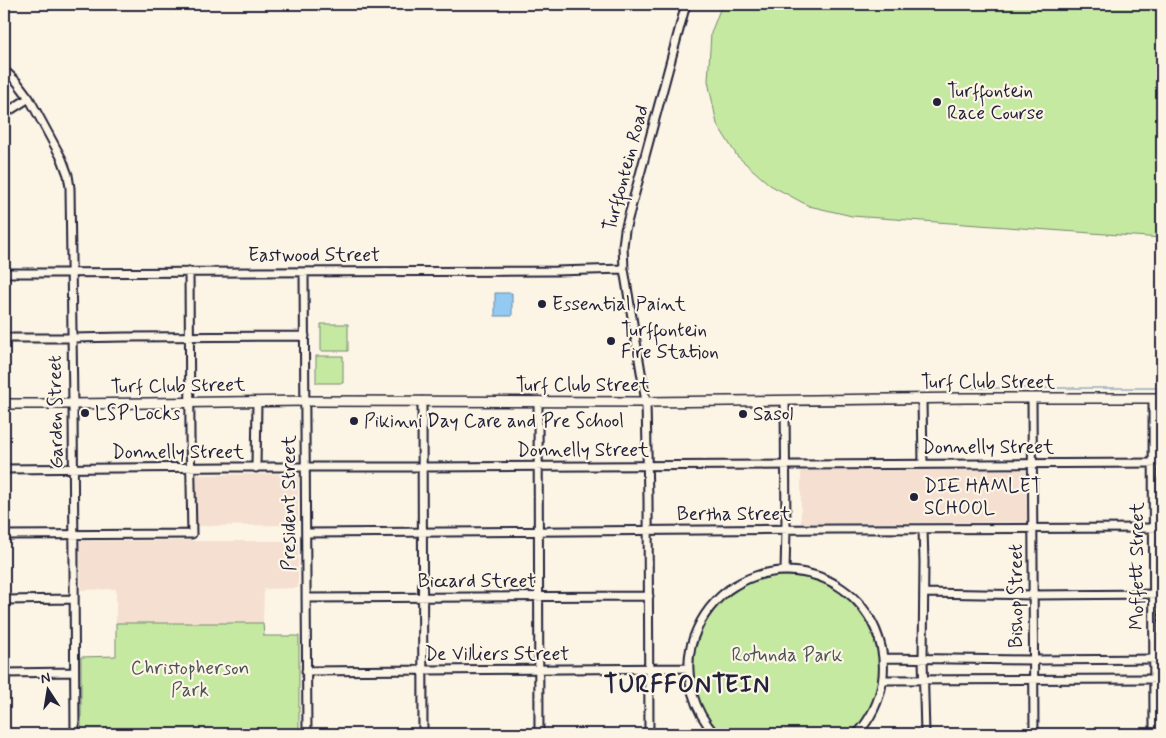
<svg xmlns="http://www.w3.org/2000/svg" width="1166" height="738" viewBox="0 0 1166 738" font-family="Mynerve,sans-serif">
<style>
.built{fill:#f5dfd0}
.green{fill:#c6e9a2;stroke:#74866e}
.water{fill:#93caf2;stroke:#6687a9}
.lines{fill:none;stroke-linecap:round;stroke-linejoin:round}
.stream{stroke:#6687a9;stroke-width:1}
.minor-casing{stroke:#22223b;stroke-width:11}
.major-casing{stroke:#22223b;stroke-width:12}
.minor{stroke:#fcf5e5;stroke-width:7}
.major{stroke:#fcf5e5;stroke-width:9}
.poi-dot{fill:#22223b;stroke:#fcf5e5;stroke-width:2}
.labels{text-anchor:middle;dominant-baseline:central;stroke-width:4.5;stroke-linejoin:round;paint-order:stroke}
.poi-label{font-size:19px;fill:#22223b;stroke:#fcf5e5;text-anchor:start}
.street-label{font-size:19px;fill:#22223b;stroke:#fcf5e5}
.park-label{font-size:19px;fill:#4b5455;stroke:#fcf5e5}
.district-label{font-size:24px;font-weight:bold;letter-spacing:1px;fill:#22223b;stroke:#fcf5e5}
</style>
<rect width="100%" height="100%" fill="#fcf5e5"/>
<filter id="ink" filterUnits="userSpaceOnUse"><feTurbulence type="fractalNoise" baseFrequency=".02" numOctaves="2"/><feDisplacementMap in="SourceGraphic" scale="10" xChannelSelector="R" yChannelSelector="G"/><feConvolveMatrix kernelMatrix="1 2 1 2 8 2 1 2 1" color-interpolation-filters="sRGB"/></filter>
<g filter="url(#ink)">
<path class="built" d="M1026,470L1027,522L801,523V471Z
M298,474V525L197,526V475Z
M80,541H298V588L264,589L263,623H116V589L81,590Z"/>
<path class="green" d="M722,4H1162V238L852,216L809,206L770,185L737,156L717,124L708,81L711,33Z
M321,324H348V351H321Z
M316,356H343V383H316Z
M781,576C801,576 821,579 839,591C886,623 895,695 852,734H721C712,723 703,712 698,698C683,652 706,602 751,583C760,579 770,577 781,576Z
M116,623H263L264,636H299V734H81V657L116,656Z"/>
<path class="water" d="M495,293H512V316H495Z"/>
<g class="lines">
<path class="stream" d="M962,388H1162"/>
<g class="minor-casing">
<path id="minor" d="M4,70L17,82L29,98L62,159L68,175L70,188L73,404L75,734
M4,114L29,98
M304,272L307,734
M4,273L556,271L624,269
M4,338H72L125,337L305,336
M1032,398L1034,734
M1153,398L1154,734
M922,399L923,464
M422,401L423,734
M538,401L539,734
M256,468L257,402
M4,469L228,467H422L1162,463
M923,529L924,562L923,659L925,734
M306,533L837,529L1162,528
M4,535L192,534L190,436L189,272
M785,571L786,530L785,401
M924,593L1033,595L1162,594
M306,598L649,596
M4,600L74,599
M883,658L1033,660L1162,659
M306,671L689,668
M4,673L74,672
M883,680L1162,679
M649,734L648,499L646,402L624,269L623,246L625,230L686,4
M715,734C694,711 684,678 691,646C697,624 710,604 728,590C745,578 767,570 788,571C873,574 914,671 857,734"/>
</g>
<g class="major-casing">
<path id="major" d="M4,404H73L305,401L646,402L966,398H1162"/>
</g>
<use href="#minor" class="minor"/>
<use href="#major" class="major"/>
</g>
</g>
<g class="poi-dot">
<circle cx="937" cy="102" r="5"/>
<circle cx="542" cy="304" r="5"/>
<circle cx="611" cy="341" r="5"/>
<circle cx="85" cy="413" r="5"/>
<circle cx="743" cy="414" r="5"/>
<circle cx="354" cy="421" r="5"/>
<circle cx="914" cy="497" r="5"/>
</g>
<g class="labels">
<g class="poi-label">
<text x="947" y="91">Turffontein<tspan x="947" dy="22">Race Course</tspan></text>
<text x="552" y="304">Essential Paint</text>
<text x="621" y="330">Turffontein<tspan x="621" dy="22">Fire Station</tspan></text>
<text x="95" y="413">LSP Locks</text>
<text x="753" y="414">Sasol</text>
<text x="364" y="421">Pikinni Day Care and Pre School</text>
<text x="924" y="486">DIE HAMLET<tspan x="924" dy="22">SCHOOL</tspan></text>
</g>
<g class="street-label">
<text transform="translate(626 168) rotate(-75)">Turffontein Road</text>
<text x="314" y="255">Eastwood Street</text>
<text x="988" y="382">Turf Club Street</text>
<text x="583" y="385">Turf Club Street</text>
<text transform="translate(178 386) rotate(-1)">Turf Club Street</text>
<text transform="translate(56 412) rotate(-91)">Garden Street</text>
<text x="988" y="447">Donnelly Street</text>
<text x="583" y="450">Donnelly Street</text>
<text x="178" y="452">Donnelly Street</text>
<text transform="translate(289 503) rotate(-90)">President Street</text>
<text x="734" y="514">Bertha Street</text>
<text transform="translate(1137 566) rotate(-90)">Moffett Street</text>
<text x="477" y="581">Biccard Street</text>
<text transform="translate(1016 596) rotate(-90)">Bishop Street</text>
<text x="497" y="654">De Villiers Street</text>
</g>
<g class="park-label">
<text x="787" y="655">Rotunda Park</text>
<text x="190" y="668">Christopherson<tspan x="190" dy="22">Park</tspan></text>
</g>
<g class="district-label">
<text x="687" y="685">TURFFONTEIN</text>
</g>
</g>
<rect width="1166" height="738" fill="none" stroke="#fcf5e5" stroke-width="20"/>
<rect x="10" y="10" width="1146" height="718" fill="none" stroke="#22223b" stroke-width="2" filter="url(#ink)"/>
<g transform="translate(48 690) rotate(348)" stroke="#fcf5e5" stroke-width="4" paint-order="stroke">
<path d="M0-4L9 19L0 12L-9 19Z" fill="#22223b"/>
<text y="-8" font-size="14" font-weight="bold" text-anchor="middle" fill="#22223b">N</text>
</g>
</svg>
